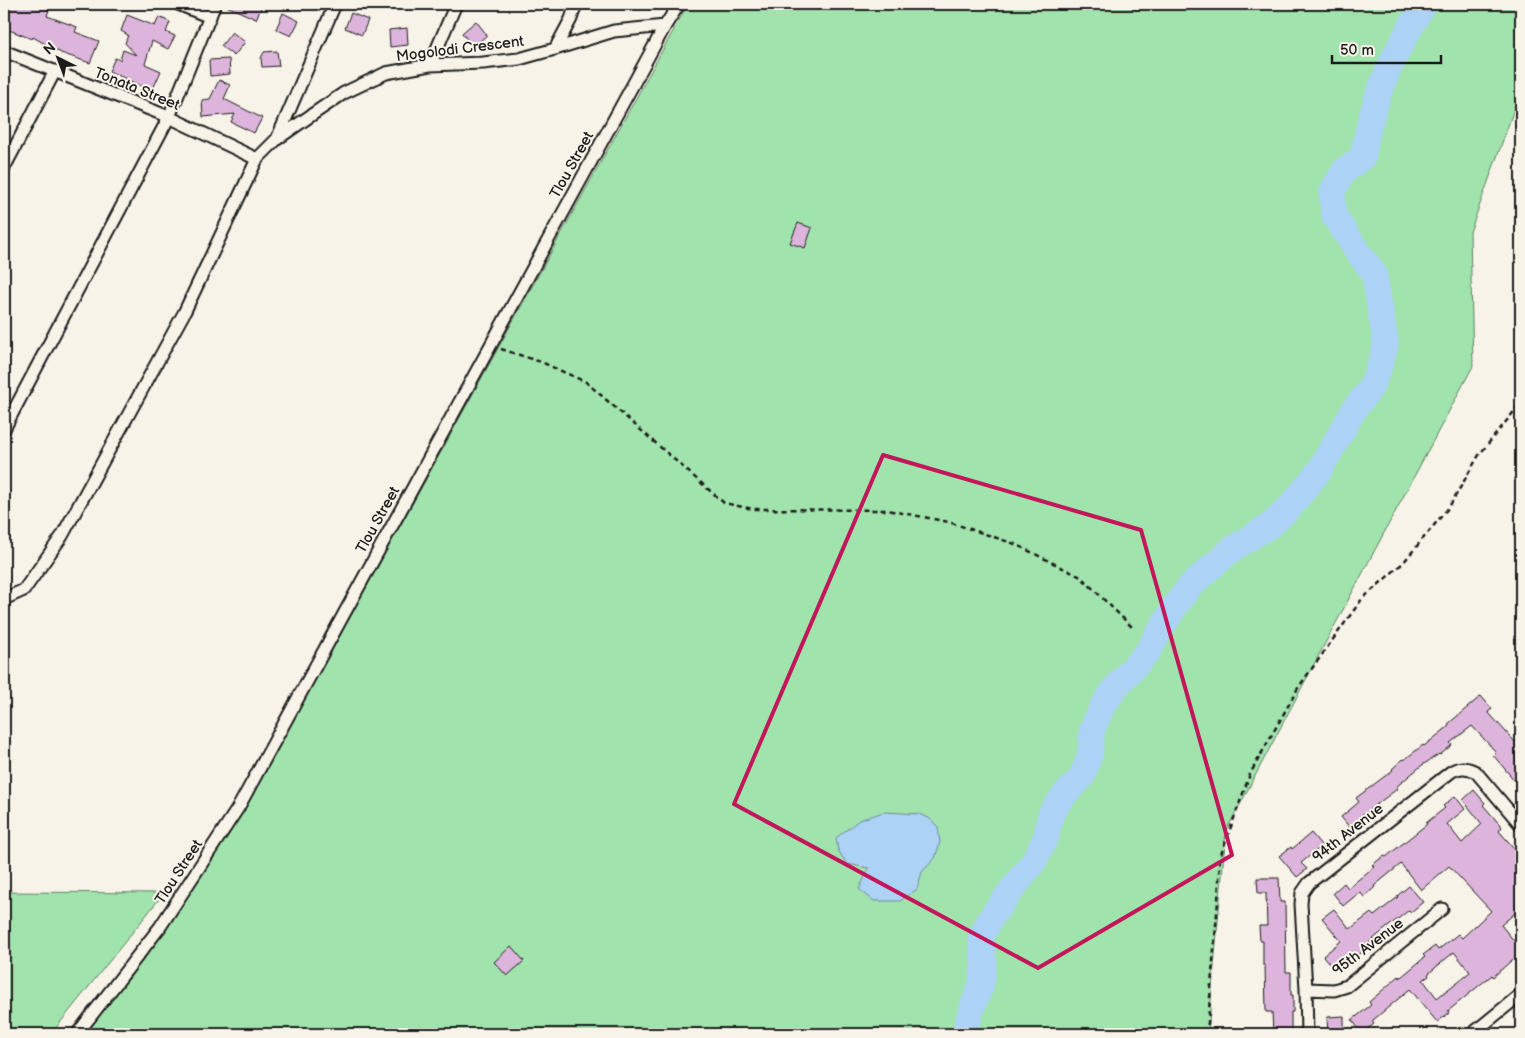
<svg xmlns="http://www.w3.org/2000/svg" width="1525" height="1038" viewBox="0 0 1525 1038" font-family="'Balsamiq Sans',sans-serif">
<style>
.green{fill:#a1e3ad;stroke:#5e8064}
.water{fill:#acd2f5;stroke:#72899e}
.lines{fill:none;stroke-linecap:round;stroke-linejoin:round}
.river{stroke:#acd2f5;stroke-width:26}
.building{fill:#ddb5dc;stroke:#1c1c1c;fill-rule:evenodd}
.minor-casing{stroke:#1c1c1c;stroke-width:15}
.path{stroke:#1c1c1c;stroke-width:2.5;stroke-dasharray:5 4;stroke-linecap:butt}
.minor{stroke:#f7f3e8;stroke-width:11}
.marked{fill:none;stroke:#c2185b;stroke-width:4;stroke-linejoin:round}
.labels{text-anchor:middle;dominant-baseline:central;stroke-width:4;stroke-linejoin:round;paint-order:stroke}
.street-label{font-size:15px;fill:#1c1c1c;stroke:#f7f3e8}
</style>
<rect width="100%" height="100%" fill="#f7f3e8"/>
<filter id="ink" filterUnits="userSpaceOnUse"><feTurbulence type="fractalNoise" baseFrequency=".02" numOctaves="2"/><feDisplacementMap in="SourceGraphic" scale="10" xChannelSelector="R" yChannelSelector="G"/><feConvolveMatrix kernelMatrix="1 2 1 2 8 2 1 2 1" color-interpolation-filters="sRGB"/></filter>
<g filter="url(#ink)">
<path class="green" d="M688,4H1521V90L1470,232L1473,366L1321,651L1226,831L1208,1034H80L170,923L240,816Z
M4,892L164,893L51,1034H4Z"/>
<path class="water" d="M884,812L919,814L929,818L938,827L940,842L935,858L922,872L917,889L900,901H874L859,889L869,868L847,864L838,850L836,838L859,820Z"/>
<g class="lines">
<path class="river" d="M964,1034L972,1008L981,986L984,963L981,937L992,916L1034,861L1046,837L1051,813L1065,794L1082,777L1090,754L1092,730L1102,707L1116,687L1148,651L1175,606L1191,585L1232,549L1272,524L1290,507L1319,471L1355,408L1370,389L1379,368L1386,344L1374,273L1360,255L1334,216L1332,192L1344,171L1363,157C1371,99 1394,53 1424,4"/>
</g>
<path class="building" d="M4,4H48L46,9L49,10L47,16L77,27L75,32L99,41L90,63L61,53L33,37L32,39L4,28Z
M222,4H263L256,19Z
M283,13L299,21L291,36L276,29Z
M351,13L368,20L362,35L345,28Z
M127,15L155,26L159,17L170,22L166,32L175,36L168,49L152,41L145,64L161,71L152,91L109,71L115,58L120,60L123,50L136,55L125,43L128,35L121,31Z
M476,21L487,35L473,47L462,33Z
M407,28L408,45L390,47L389,30Z
M232,32L245,42L234,56L221,46Z
M277,51L279,66L262,67L261,58L264,52Z
M229,59L230,74L210,76L209,60Z
M219,80L230,85L224,99L262,118L254,133L231,122L235,114L203,117L202,100L210,99Z
M798,223L812,228L805,248L790,243Z
M1481,696L1492,709L1488,712L1515,742L1521,736V788L1493,755L1496,752L1472,726L1450,743L1452,745L1440,755L1439,754L1421,766L1396,787L1397,789L1360,817L1363,820L1351,829L1341,817L1359,802L1356,798L1393,770L1392,769L1403,759L1404,760L1423,745L1424,746L1449,726L1448,724Z
M1474,790L1485,803L1483,805L1502,827L1499,831L1521,856V908L1501,925L1515,942L1521,937V952L1493,977L1492,975L1448,1011L1449,1013L1437,1022L1410,989L1372,1021L1374,1024L1362,1033L1352,1020L1371,1005L1369,1002L1399,976L1400,978L1425,957L1423,955L1435,946L1438,950L1458,934L1462,938L1491,911L1449,866L1421,890L1401,864L1374,886L1375,887L1364,897L1360,892L1343,906L1333,893L1344,883L1348,888L1374,867L1372,865L1384,856L1386,857L1427,824L1426,823L1445,808L1443,806L1455,796L1465,809L1447,824L1462,843L1482,824L1463,800ZM1454,952L1470,972L1437,998L1423,980L1429,976L1428,974Z
M1311,833L1322,846L1301,863L1307,869L1297,877L1279,856L1291,847L1292,849Z
M1257,878H1279L1280,902H1285L1286,972H1291V995H1293V1012H1291V1031L1273,1032L1272,1012H1266L1265,965H1263V941H1260L1259,926H1267L1266,893H1258Z
M1409,886L1423,902L1411,912L1409,910L1384,930L1365,946L1367,948L1356,957L1353,954L1334,969L1323,956L1341,941L1322,918L1334,909L1350,929L1371,913L1374,916L1398,897L1397,896Z
M511,946L524,961L507,976L494,962Z
M1344,1016V1034H1328L1327,1017Z"/>
<g class="lines">
<g class="minor-casing">
<path id="minor" d="M178,4L210,17
M555,49L614,31L665,26
M4,51L169,117L257,159
M430,65L456,4
M277,139L335,4
M4,168L55,71
M4,429L169,117L215,4
M4,599L24,590L62,536L184,313L257,159L277,139L313,114L344,93L386,73L430,65L483,63L519,59L555,49L571,19L576,4
M1306,989L1334,990L1347,986L1442,909
M77,1034L160,927L238,808L665,26L679,4
M1307,1034L1306,989L1301,904L1302,893L1309,883L1452,771C1461,767 1467,767 1476,772L1521,825
M1472,1034L1521,994"/>
</g>
<path class="path" d="M501,349L541,362L586,382L724,503L753,509L887,510L949,522L1015,544L1081,577L1133,628
M1207,1034L1218,901L1220,857L1250,774L1298,688L1362,599L1403,563L1449,507L1479,455L1521,403"/>
<use href="#minor" class="minor"/>
</g>
</g>
<path class="marked" d="M883,455L1141,530L1232,855L1038,968L734,804Z"/>
<g class="labels">
<g class="street-label">
<text transform="translate(460 49) rotate(-7)">Mogolodi Crescent</text>
<text transform="translate(137 89) rotate(22)">Tonata Street</text>
<text transform="translate(572 165) rotate(-61)">Tlou Street</text>
<text transform="translate(378 520) rotate(-61)">Tlou Street</text>
<text transform="translate(1348 833) rotate(-38)">94th Avenue</text>
<text transform="translate(179 872) rotate(-57)">Tlou Street</text>
<text transform="translate(1368 947) rotate(-37)">95th Avenue</text>
</g>
</g>
<rect width="1525" height="1038" fill="none" stroke="#f7f3e8" stroke-width="20"/>
<rect x="10" y="10" width="1505" height="1018" fill="none" stroke="#1c1c1c" stroke-width="2" filter="url(#ink)"/>
<g transform="translate(58 58) rotate(318)" stroke="#f7f3e8" stroke-width="4" paint-order="stroke">
<path d="M0-4L9 19L0 12L-9 19Z" fill="#1c1c1c"/>
<text y="-8" font-size="14" font-weight="bold" text-anchor="middle" fill="#1c1c1c">N</text>
</g>
<path d="M1332 55v8h109v-8" fill="none" stroke="#1c1c1c" stroke-width="2.5"/>
<text x="1340" y="55" font-size="15" fill="#1c1c1c" stroke="#f7f3e8" stroke-width="4" paint-order="stroke">50 m</text>
</svg>
